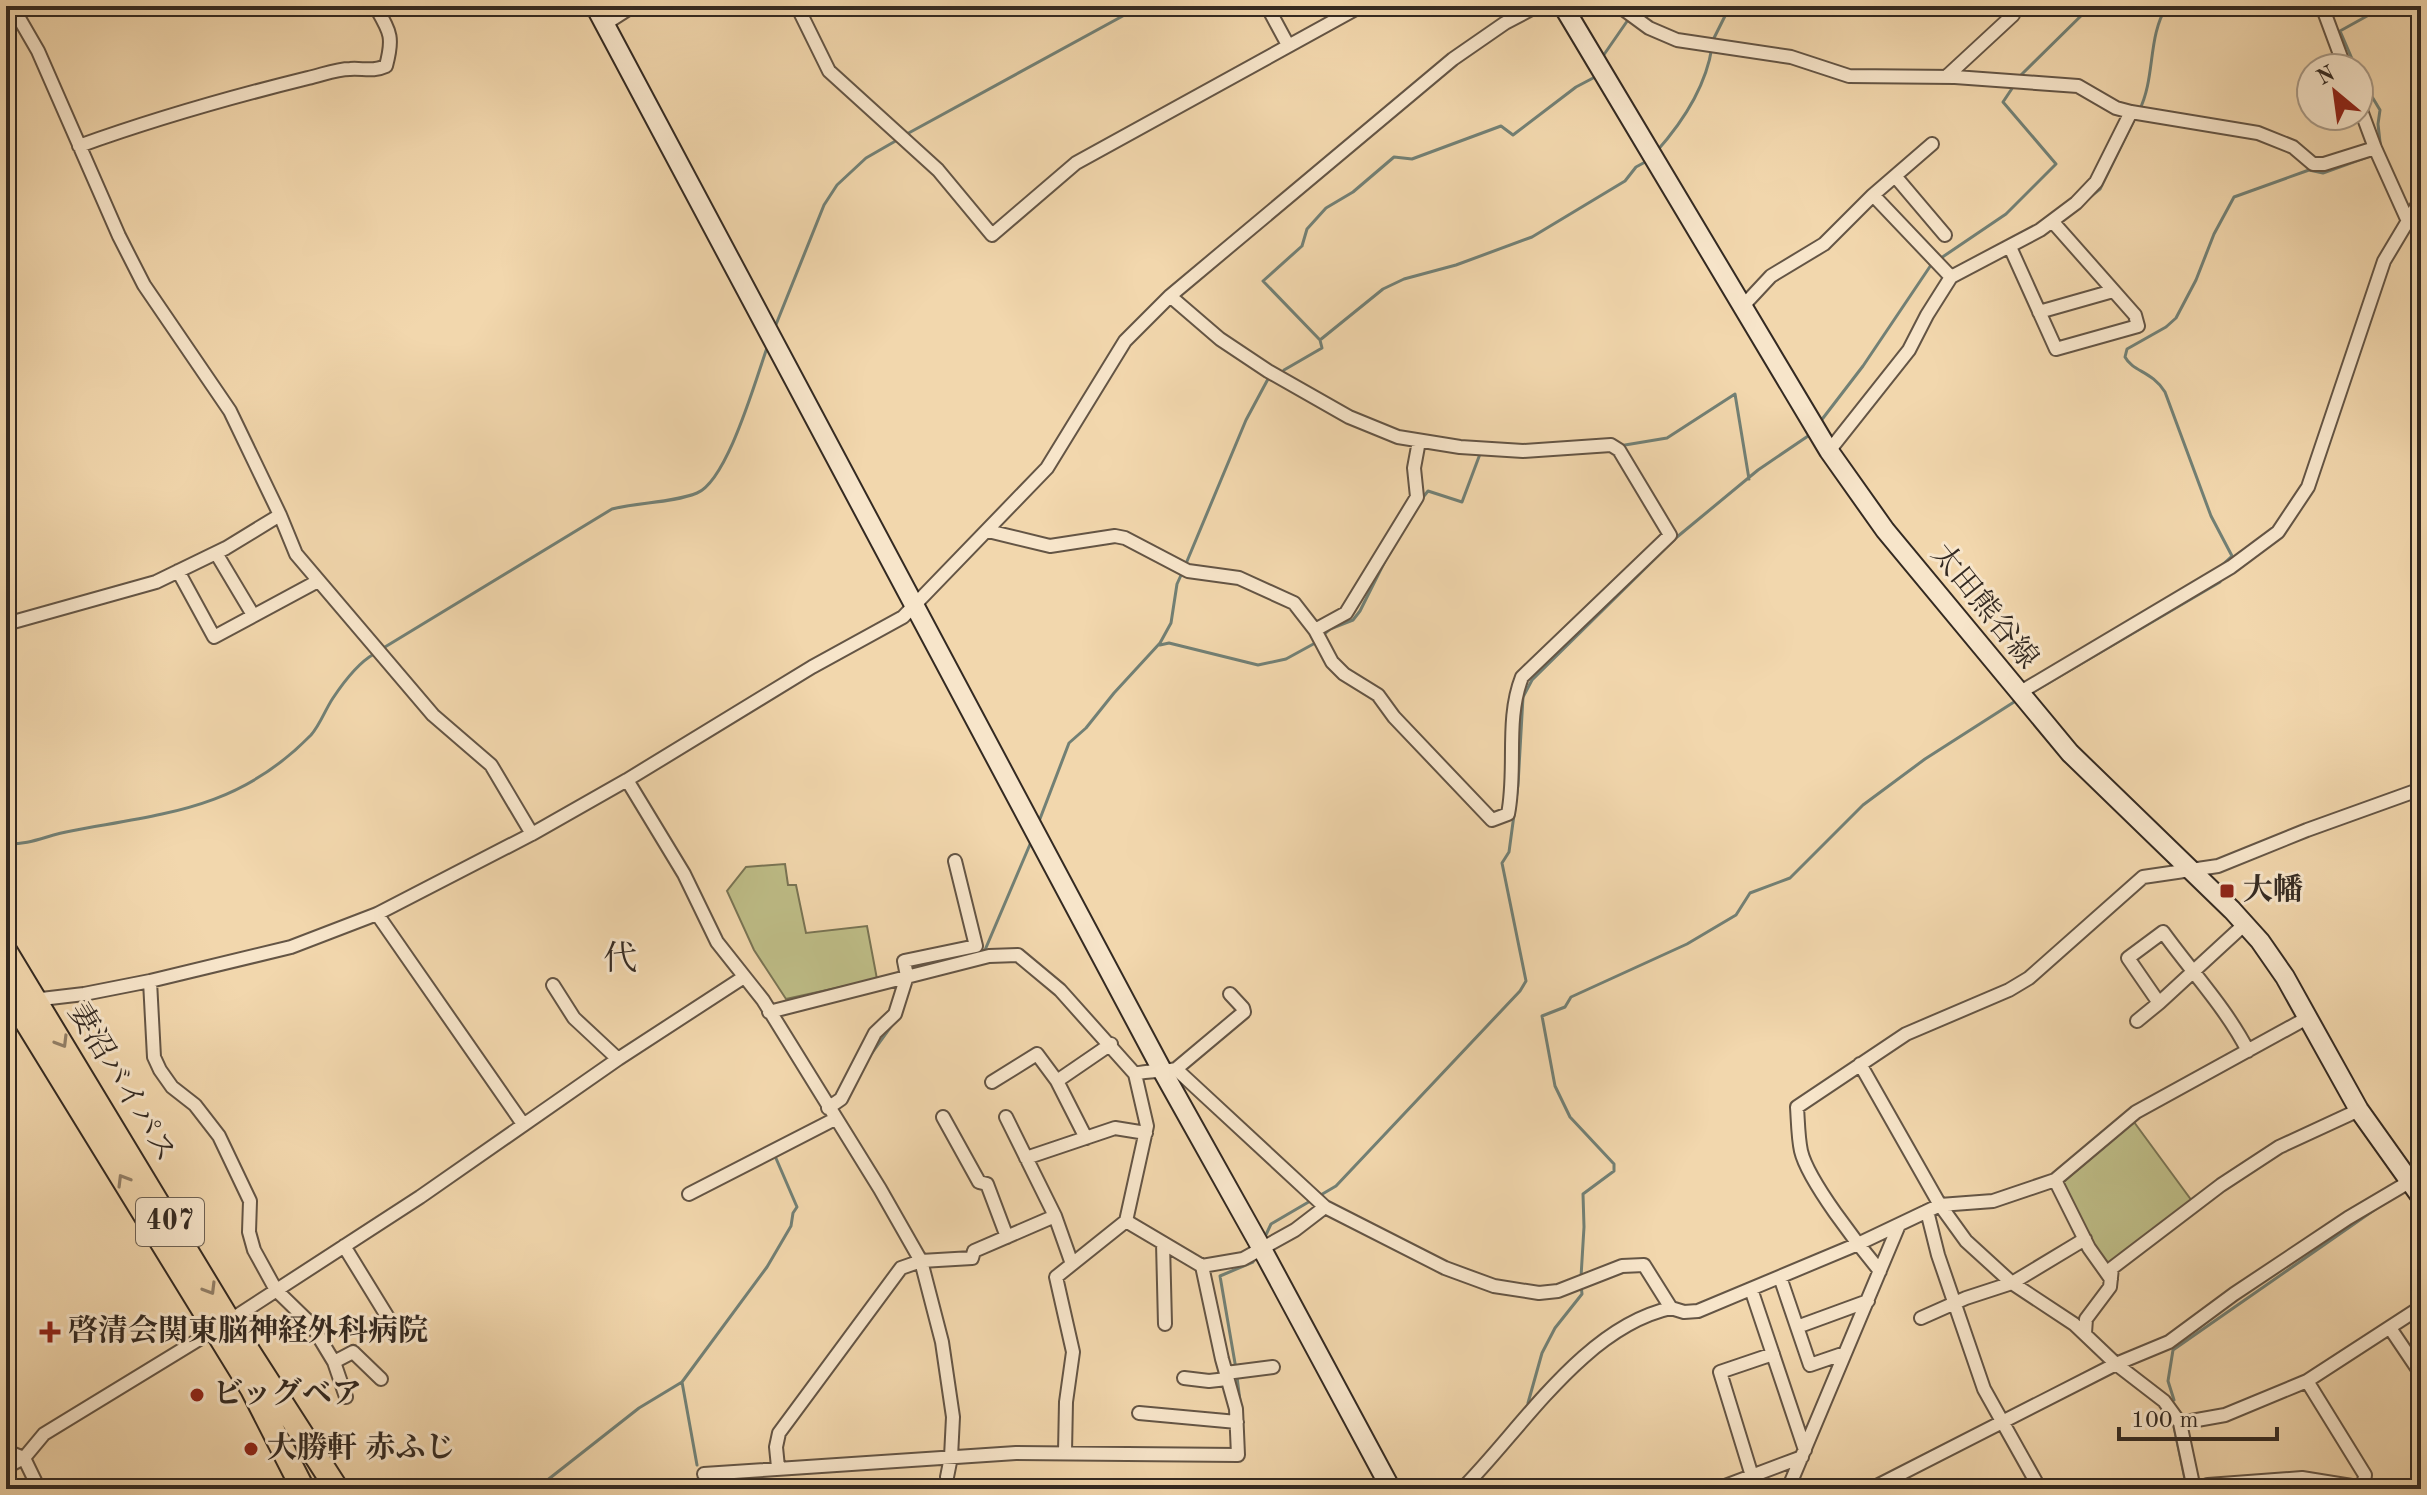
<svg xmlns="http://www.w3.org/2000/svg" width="2427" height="1495" viewBox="0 0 2427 1495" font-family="'Old Standard TT','Noto Serif JP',serif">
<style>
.green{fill:#bebd87;stroke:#797454;stroke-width:2}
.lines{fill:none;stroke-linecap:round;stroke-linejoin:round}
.stream{stroke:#728075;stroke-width:3}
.street-casing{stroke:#645545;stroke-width:16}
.secondary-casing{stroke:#342a22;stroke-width:22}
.highway-casing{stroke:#342a22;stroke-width:26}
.street{stroke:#f7e5ca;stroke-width:12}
.secondary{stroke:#f7e5ca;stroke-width:18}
.highway{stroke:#f2d7ad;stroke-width:22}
.oneway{stroke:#938068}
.poi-dot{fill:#8f2418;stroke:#f7e5ca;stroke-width:3}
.labels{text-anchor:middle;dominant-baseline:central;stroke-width:6;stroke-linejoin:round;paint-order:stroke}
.shield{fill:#f7e5ca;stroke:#6e6254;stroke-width:2}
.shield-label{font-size:28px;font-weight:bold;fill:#342a22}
.street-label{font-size:30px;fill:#342a22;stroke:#f7e5ca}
.poi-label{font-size:30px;font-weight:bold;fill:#342a22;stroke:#f7e5ca;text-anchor:start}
.quarter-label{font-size:34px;fill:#342a22;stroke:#f7e5ca}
</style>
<rect width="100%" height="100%" fill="#f2d7ad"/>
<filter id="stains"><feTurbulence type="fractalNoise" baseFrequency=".0025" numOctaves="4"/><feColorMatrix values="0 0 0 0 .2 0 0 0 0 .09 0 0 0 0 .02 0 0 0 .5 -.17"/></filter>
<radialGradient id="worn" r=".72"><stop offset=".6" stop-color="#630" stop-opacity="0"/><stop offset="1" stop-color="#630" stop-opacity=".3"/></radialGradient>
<path class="green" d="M785,864L788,885H796L806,933L867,926L877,979L786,999L754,950L727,891L746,867Z
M2134,1122L2192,1201L2107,1268L2061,1184Z"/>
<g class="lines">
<path class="stream" d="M1713,40L1730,6
M1603,56L1630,17
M2356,68L2340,31L2385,6
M2359,75L2380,110L2378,124L2381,151
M2019,77L2091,6
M2139,111C2156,77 2147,37 2167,6
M905,135L1141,6
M1656,152C1682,123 1706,86 1712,47
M2090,197L2100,189L2135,118
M1941,258L2006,214L2056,164L2003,102L2013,87
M775,327L824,205L837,185L866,158L899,139
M1320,340L1383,289L1404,279L1456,265L1532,237L1625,181L1636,167L1647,161
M1284,370L1322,348L1320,340L1263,281L1302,246L1307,229L1326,208L1353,192L1394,157L1412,159L1501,126L1513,135L1576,87L1595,77
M1820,422L1863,366L1931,265
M1619,446L1667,438L1735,394L1749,479
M1420,501L1428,491L1462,502L1480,454
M1185,566L1246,420L1268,379
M2219,568L2232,556L2211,516L2165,392C2152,371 2133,372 2125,357L2127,349L2166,327L2176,318L2196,280L2214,234L2234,197L2309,170L2323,173L2370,156
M1322,636L1330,629L1353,620L1360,611L1385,561L1406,525
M1160,645L1169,643L1258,665L1286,659L1317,642
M380,650L612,509C640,502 672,503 697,493C728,480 756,378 768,345
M2031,693L2220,582L2219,578
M1038,824L1069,743L1086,728L1114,693L1160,643L1171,623L1177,584L1182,573
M6,844C31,845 47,835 71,831C167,813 239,809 311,735C320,725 325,710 333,698C343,683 358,663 374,654
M951,960L985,950L1031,842
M872,1053L900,1014
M1319,1196L1336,1186L1520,991L1526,981L1502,863L1509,852L1518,785L1523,697L1532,680L1677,537L1758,470L1811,434
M1264,1239L1271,1224L1312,1200
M1581,1277L1584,1227L1583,1194L1614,1171V1164L1570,1117L1555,1086L1542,1016L1565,1007L1571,997L1687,944L1736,915L1750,893L1790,878L1863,805L1925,759L2014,702
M1236,1369L1220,1276L1253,1262L1255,1257
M1237,1377L1241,1409
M682,1382L697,1465
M2174,1400L2168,1381L2173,1350L2377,1208
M1528,1403L1542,1353L1555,1328L1582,1294L1581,1285
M2173,1422L2187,1489
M536,1489L639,1408L682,1382L767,1267L791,1226L793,1213L797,1207L775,1156"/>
<g class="street-casing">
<path id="street" d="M12,6L38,51L119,236L144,285L230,411L280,515L296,554L433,715L491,765L532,834
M797,6L829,71L938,170L992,235L1076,163L1361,6
M1267,6L1288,45
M1619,6L1649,28L1677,40L1791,57L1849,76L1955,77L2078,86L2116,108L2131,112L2258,133L2293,147L2313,164H2324L2375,148
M2322,6L2345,68
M605,24L633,6
M2421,60V64
M1946,77L2013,15
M2359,105L2375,148L2407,219
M79,146C154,119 231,97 308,78C322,75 336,69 350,69C363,68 373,72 386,66C394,36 390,32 375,6
M1895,176L1945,235
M1873,195L1951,277
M2010,247L2056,349L2138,326L2135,315L2052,221
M1743,306L1771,276L1824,244L1873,195L1932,144
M2039,312L2113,291
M1829,451L1909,350L1927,315L1951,277L2040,230L2076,203L2096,182L2131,112
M988,531L1050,546L1115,536L1125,538L1188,571L1239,578L1294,603L1315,630L1332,662L1344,674L1378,695L1394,717L1492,820L1508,814C1517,769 1505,720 1522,677L1670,535L1619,450L1611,445L1523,451L1460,447L1398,437L1349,417L1268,371L1220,339L1170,296
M216,553L253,615
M178,571L214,637L318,581
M6,624L156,582L226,548L280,515
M1315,630L1346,613L1417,497L1414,468L1419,441
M2019,693L2231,567L2278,532L2308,487L2384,261L2421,199
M627,780L684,874L717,942L763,1000L880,1189L921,1261L942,1342L953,1417L951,1457L947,1477
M377,914L523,1124
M2246,923L2159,1003L2128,958L2163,932C2191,971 2226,1008 2248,1051
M150,981L154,1057L160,1070L172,1087L195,1105L219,1136L250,1201L249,1232L254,1250L276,1290L311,1324L334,1362L346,1397
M553,985L574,1018L618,1059
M33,1000L84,994L150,981L291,947L377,914L532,834L627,780L812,667L903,617L1047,468L1125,341L1170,296L1453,59L1505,23L1537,6
M769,1012L989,956L1018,955L1060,990L1135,1074C1149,1070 1162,1072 1176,1069L1325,1207L1445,1268L1494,1286L1539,1293L1558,1291L1622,1266L1644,1265L1671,1308
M2137,1021L2159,1003
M1860,1064L1940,1205L1966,1241L2012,1283L2074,1324L2116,1364L2164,1401L2180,1423L2194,1489
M1176,1069L1244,1012L1243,1008L1230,994
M1057,1081L1111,1044
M992,1082L1037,1054L1057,1081L1086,1138
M828,1108L841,1099L875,1033L895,1014L907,976L904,961L976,946L955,861
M943,1117L979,1182L987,1184L1007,1237
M1006,1117L1055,1216L1072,1264
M1026,1158L1115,1128L1146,1133
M2055,1180L2089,1248L2111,1279
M689,1194L835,1119
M1927,1211L1938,1255L1984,1389L2040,1489
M1126,1221L1147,1126L1135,1074
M1163,1243L1165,1324
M344,1246L395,1329
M1880,1271C1859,1246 1808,1181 1801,1151C1798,1137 1798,1121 1797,1107L1906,1034L2009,990L2029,978L2143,877L2218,866L2307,830L2421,789
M1780,1277L1810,1365L1845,1353
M1751,1289L1805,1450
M1921,1318L1966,1298L2012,1283L2085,1239
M1797,1327L1868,1301
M2390,1328L2421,1374
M2085,1333L2086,1319L2110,1287L2112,1268L2221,1185L2279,1147L2359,1110
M334,1362L353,1352L381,1379
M1226,1373L1273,1367
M1184,1378L1209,1381L1227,1379
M2307,1381L2365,1475L2363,1489
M1139,1413L1237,1422
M2180,1423L2225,1415L2307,1381L2421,1307
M6,1451L24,1458L39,1489
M1065,1452L1066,1402L1073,1352L1056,1277L1126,1221L1202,1266L1243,1259L1295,1230L1325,1207
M6,1467L24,1458L44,1434L229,1321L420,1197L618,1059L744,977
M778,1467L776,1447L779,1433L901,1268L921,1261L972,1258L974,1251L1055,1216
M704,1474L1016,1453L1238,1455L1236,1409L1222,1359L1202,1266
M1752,1476L1720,1372L1773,1354
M1462,1489C1521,1430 1584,1327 1671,1308L1684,1312L1698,1311L1858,1244L1940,1205L1993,1201L2055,1180L2136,1112L2307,1018
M1717,1489L1802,1457
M1788,1489L1899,1225
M1871,1489L2116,1364L2169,1342L2234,1294L2348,1218L2409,1182H2416
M2195,1489L2208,1485L2302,1478L2364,1488"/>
</g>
<g class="secondary-casing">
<path id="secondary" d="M595,6L1163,1072L1262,1249L1391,1489
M1563,6L1829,451L1885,530L2070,753L2232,910L2260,941L2285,977L2359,1110L2421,1197"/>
</g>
<g class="highway-casing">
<path id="highway" d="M6,952L229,1321L337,1489
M6,989L252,1389L303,1489"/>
</g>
<use href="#street" class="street"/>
<use href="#secondary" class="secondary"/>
<use href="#highway" class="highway"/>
</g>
<defs><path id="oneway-chevron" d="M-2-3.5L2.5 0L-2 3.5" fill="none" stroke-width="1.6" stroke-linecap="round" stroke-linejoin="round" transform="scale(2)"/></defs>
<g class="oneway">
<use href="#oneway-chevron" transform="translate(62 1042) rotate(59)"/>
<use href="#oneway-chevron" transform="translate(123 1180) rotate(-121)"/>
<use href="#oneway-chevron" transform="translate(210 1289) rotate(59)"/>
</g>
<g class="poi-dot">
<rect x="2219" y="883" width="16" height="16" rx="4"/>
<path d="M46 1320h8v8h8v8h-8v8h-8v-8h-8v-8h8z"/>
<circle cx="197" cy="1395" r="8"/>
<circle cx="251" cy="1449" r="8"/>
</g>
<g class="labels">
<rect class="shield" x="136" y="1198" width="68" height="48" rx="6"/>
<g class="shield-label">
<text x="170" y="1222">407</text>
</g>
<g class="street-label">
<text transform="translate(1984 607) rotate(51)">太田熊谷線</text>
<text transform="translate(121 1083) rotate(59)">妻沼バイパス</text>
</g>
<g class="poi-label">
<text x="2243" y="891">大幡</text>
<text x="68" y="1332">啓清会関東脳神経外科病院</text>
<text x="213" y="1395">ビッグベア</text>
<text x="267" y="1449">大勝軒 赤ふじ</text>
</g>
<g class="quarter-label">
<text x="620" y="960">代</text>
</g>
</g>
<rect width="2427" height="1495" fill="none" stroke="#f2d7ad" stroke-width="32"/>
<rect x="8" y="8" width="2411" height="1479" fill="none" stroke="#342a22" stroke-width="4"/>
<rect x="16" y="16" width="2395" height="1463" fill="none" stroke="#342a22" stroke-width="2"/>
<g transform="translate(2335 92) rotate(331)"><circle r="38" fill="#f7e5ca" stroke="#a99a87" stroke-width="2"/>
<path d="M0-6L14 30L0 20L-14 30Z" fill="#8f2418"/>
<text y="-12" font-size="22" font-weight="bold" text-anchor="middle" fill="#342a22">N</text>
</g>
<path d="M2119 1427v12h158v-12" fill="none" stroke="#342a22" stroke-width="4"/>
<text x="2131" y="1427" font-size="24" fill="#342a22" stroke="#f7e5ca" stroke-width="6" paint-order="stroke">100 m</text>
<rect width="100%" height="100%" filter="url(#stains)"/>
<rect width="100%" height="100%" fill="url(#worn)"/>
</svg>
